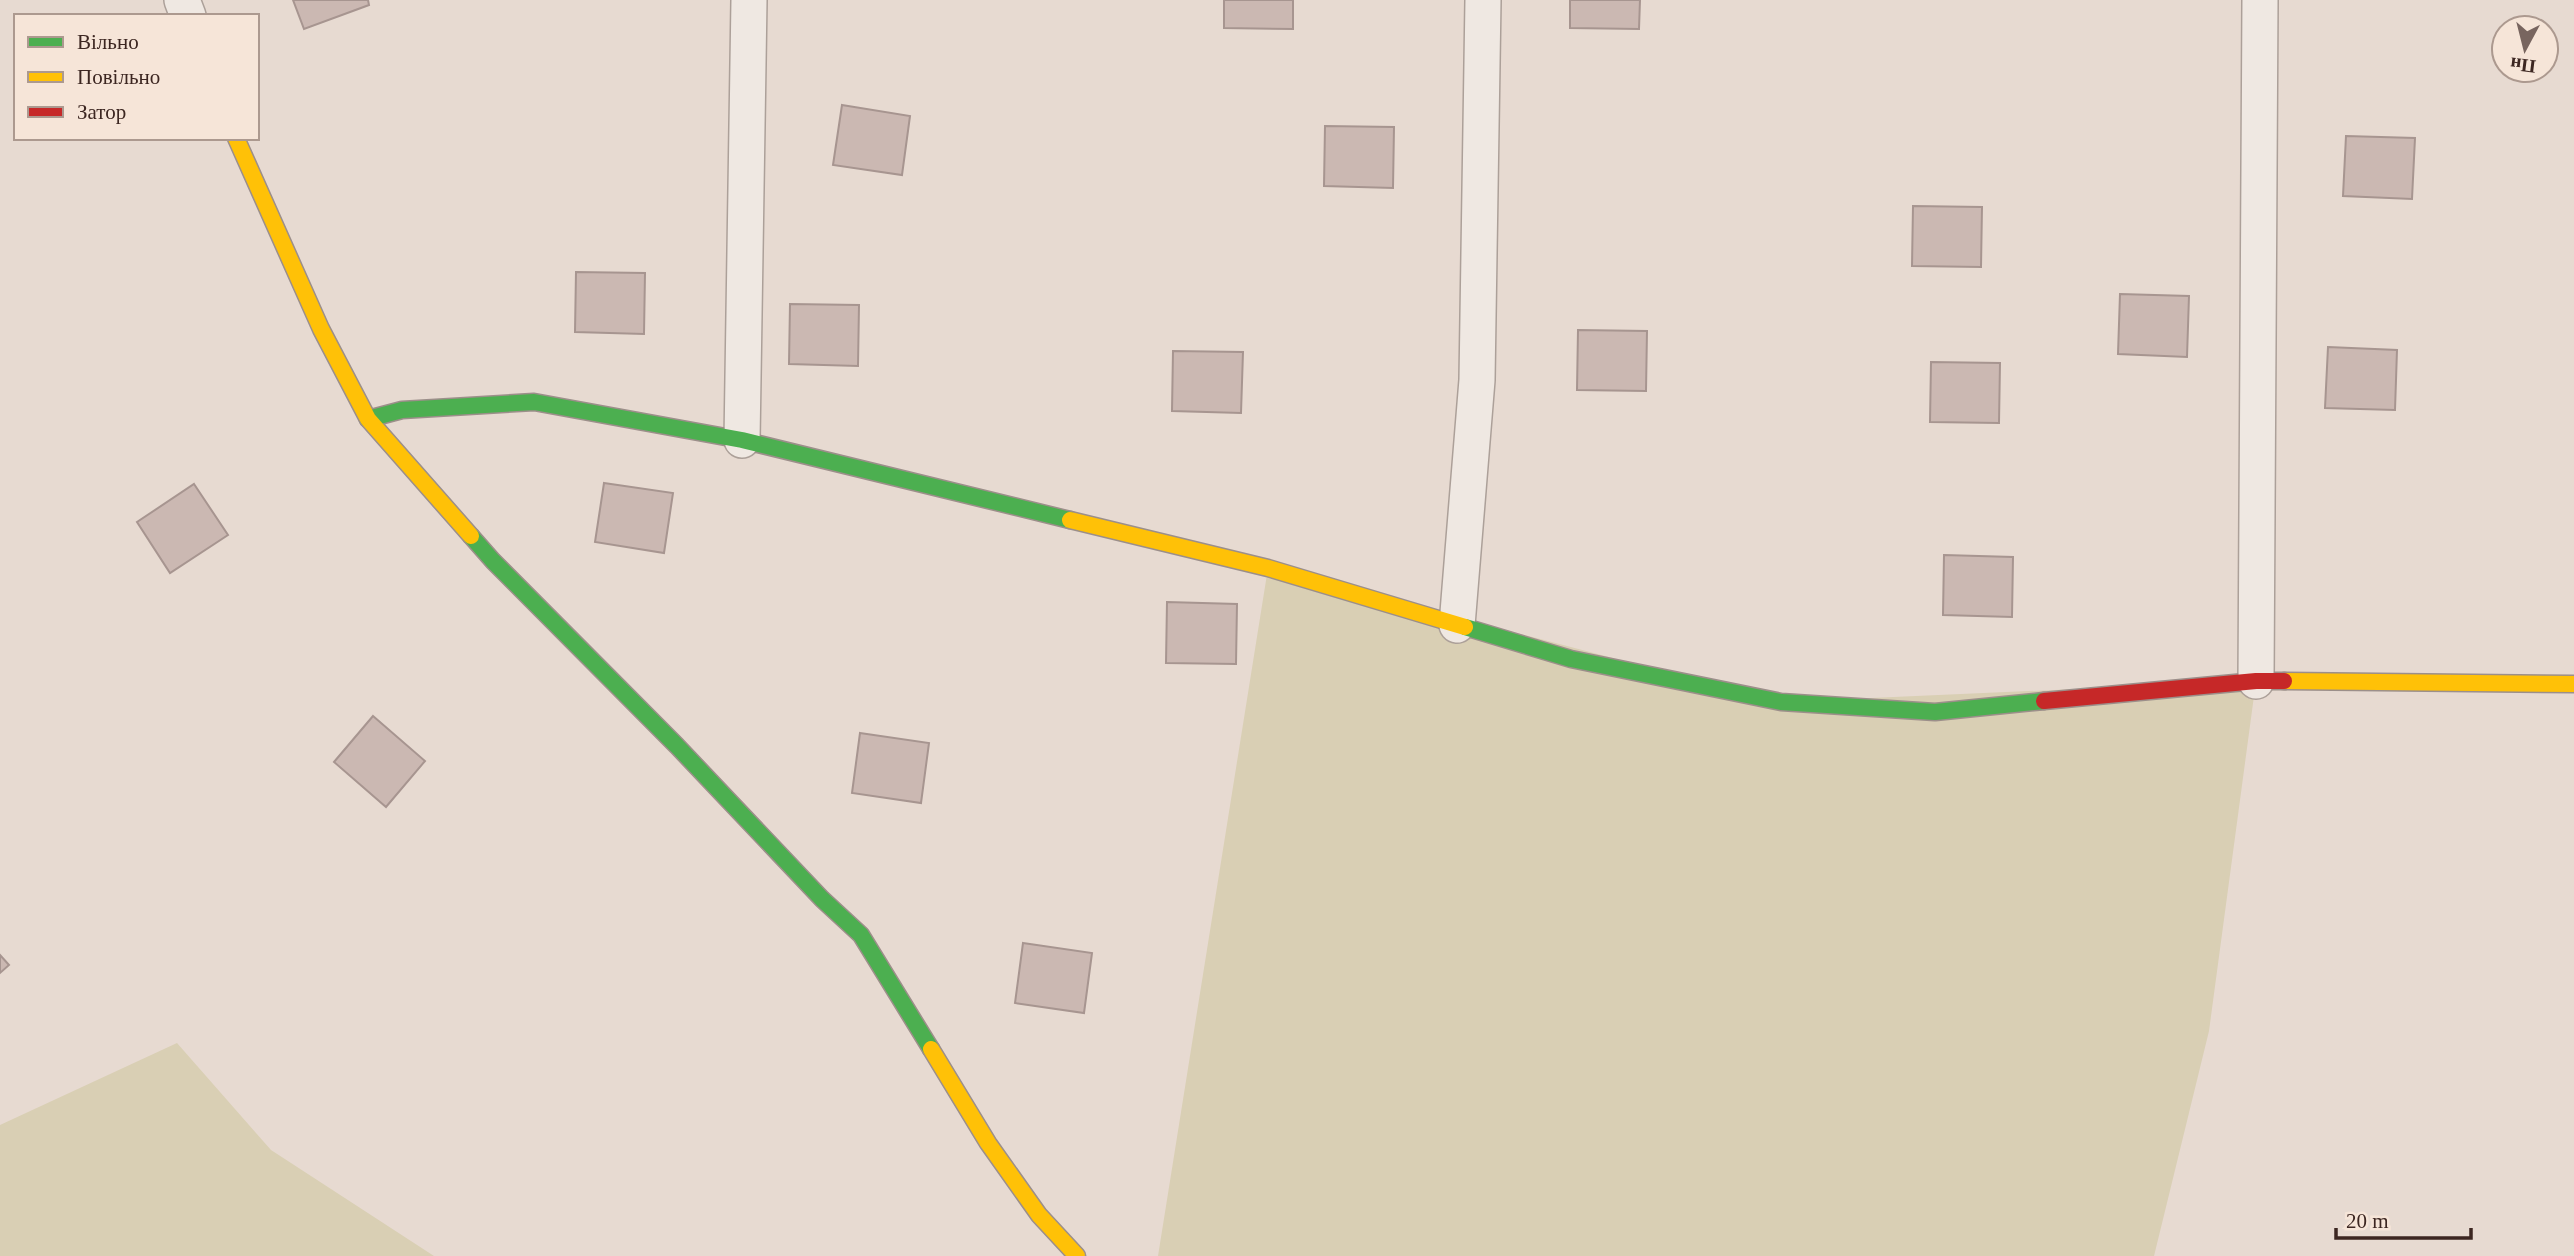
<svg xmlns="http://www.w3.org/2000/svg" width="2574" height="1256" viewBox="0 0 2574 1256" font-family="'Times New Roman',serif">
<style>
.green{fill:#d9cfb4}
.building{fill:#cbb8b2;stroke:#a79590;stroke-width:2}
.lines{fill:none;stroke-linecap:round;stroke-linejoin:round}
.street-casing{stroke:#aca099;stroke-width:38}
.fast-casing{stroke:#9c8f8a;stroke-width:19}
.slow-casing{stroke:#9c8f8a;stroke-width:19}
.jam-casing{stroke:#9c8f8a;stroke-width:19}
.street{stroke:#efe8e2;stroke-width:35}
.fast{stroke:#4caf50;stroke-width:16}
.slow{stroke:#ffc107;stroke-width:16}
.jam{stroke:#c62828;stroke-width:16}
</style>
<rect width="100%" height="100%" fill="#e7dad1"/>
<path class="green" d="M1268,568L1781,702L2256,681L2209,1031L2154,1256H1158Z
M177,1043L271,1150L434,1256H0V1125Z"/>
<path class="building" d="M293,0H368L369,5L304,29Z
M1224,0H1293V29L1224,28Z
M1570,0H1640L1639,29L1570,28Z
M842,105L910,116L902,175L833,165Z
M1325,126L1394,127L1393,188L1324,186Z
M2346,136L2415,138L2412,199L2343,196Z
M1913,206L1982,207L1981,267L1912,266Z
M576,272L645,273L644,334L575,332Z
M2120,294L2189,296L2187,357L2118,354Z
M790,304L859,305L858,366L789,364Z
M1578,330L1647,331L1646,391L1577,390Z
M2328,347L2397,350L2395,410L2325,408Z
M1173,351L1243,352L1241,413L1172,411Z
M1931,362L2000,363L1999,423L1930,422Z
M604,483L673,493L664,553L595,542Z
M194,484L228,535L170,573L137,522Z
M1944,555L2013,557L2012,617L1943,615Z
M1167,602L1237,604L1236,664L1166,663Z
M373,716L425,761L386,807L334,762Z
M860,733L929,743L921,803L852,793Z
M1023,943L1092,953L1084,1013L1015,1003Z
M0,955L9,965L0,973Z"/>
<g class="lines">
<g class="street-casing">
<path id="street" d="M182,0L188,16
M742,440L749,0
M1457,625L1477,380L1483,0
M2256,681L2260,0"/>
</g>
<g class="fast-casing">
<path id="fast" d="M368,419L402,410L534,402L742,440L1070,520
M471,536L493,561L677,746L822,899L861,935L931,1049
M1465,627L1571,659L1781,702L1935,712L2044,701"/>
</g>
<g class="slow-casing">
<path id="slow" d="M236,138L321,329L368,419L471,536
M1070,520L1268,568L1465,627
M2284,681L2574,684
M931,1049L988,1143L1039,1215L1077,1256"/>
</g>
<g class="jam-casing">
<path id="jam" d="M2044,701L2256,681H2284"/>
</g>
<use href="#street" class="street"/>
<use href="#fast" class="fast"/>
<use href="#slow" class="slow"/>
<use href="#jam" class="jam"/>
</g>
<rect x="14" y="14" width="245" height="126" fill="#f6e5d8" stroke="#ac998f" stroke-width="2"/>
<rect x="28" y="37" width="35" height="10" fill="#4caf50" stroke="#ac998f" stroke-width="2"/>
<text x="77" y="49" font-size="21" fill="#3c2621">Вільно</text>
<rect x="28" y="72" width="35" height="10" fill="#ffc107" stroke="#ac998f" stroke-width="2"/>
<text x="77" y="84" font-size="21" fill="#3c2621">Повільно</text>
<rect x="28" y="107" width="35" height="10" fill="#c62828" stroke="#ac998f" stroke-width="2"/>
<text x="77" y="119" font-size="21" fill="#3c2621">Затор</text>
<g transform="translate(2525 49) rotate(187)"><circle r="33" fill="#f6e5d8" stroke="#ac998f" stroke-width="2"/>
<path d="M0-5L12 26L0 18L-12 26Z" fill="#78655f"/>
<text y="-10" font-size="19" font-weight="bold" text-anchor="middle" fill="#3c2621">Пн</text>
</g>
<path d="M2336 1228v10h135v-10" fill="none" stroke="#3c2621" stroke-width="3.5"/>
<text x="2346" y="1228" font-size="21" fill="#3c2621" stroke="#f6e5d8" stroke-width="5" paint-order="stroke">20 m</text>
</svg>
